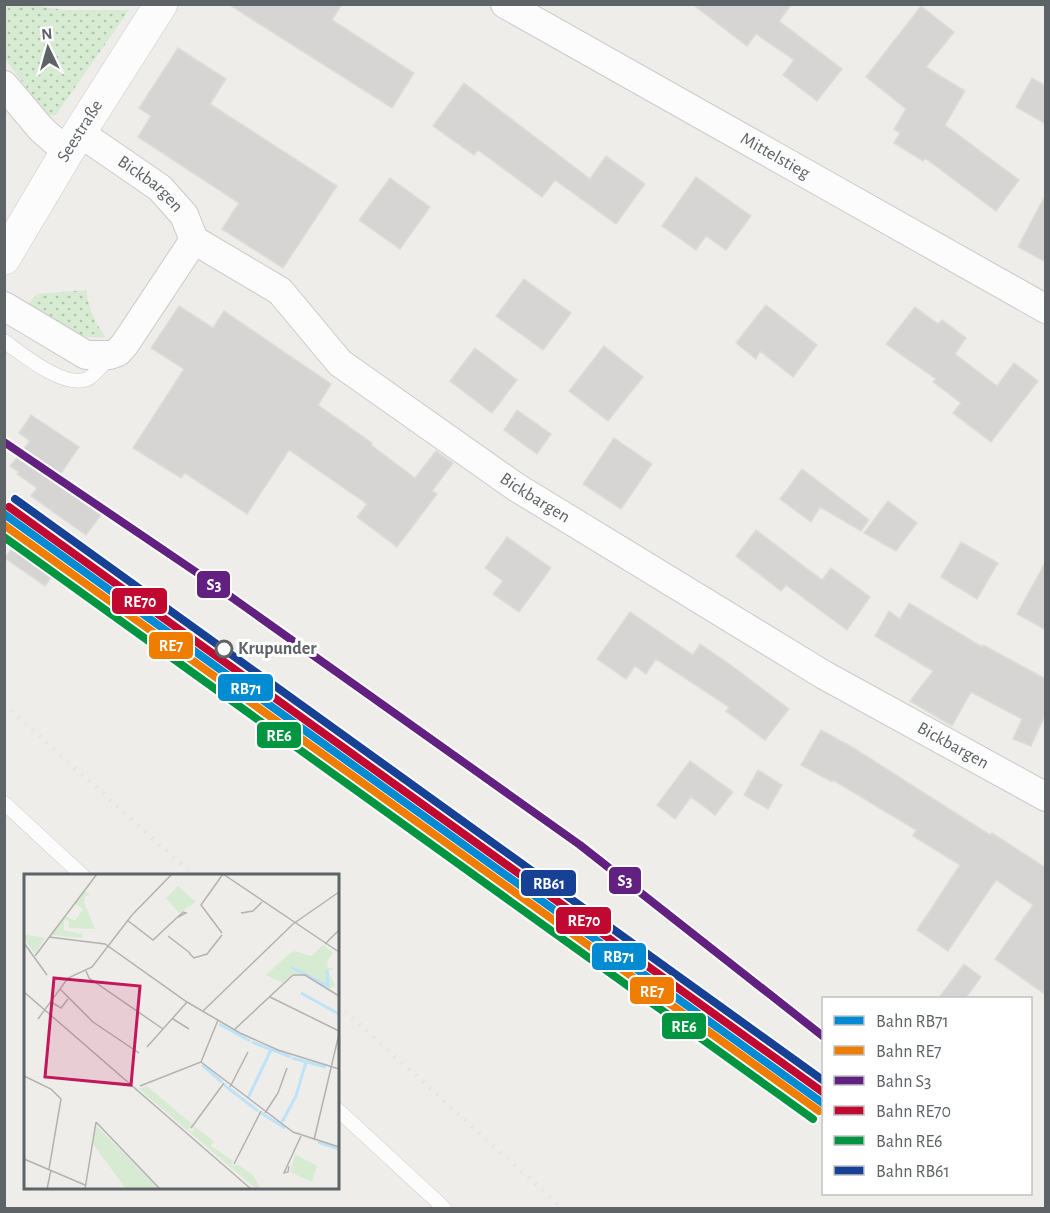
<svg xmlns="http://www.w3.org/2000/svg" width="1050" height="1213" viewBox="0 0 1050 1213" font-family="'Alegreya Sans',sans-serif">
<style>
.green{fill:url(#green-dots)}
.building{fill:#d6d5d3;stroke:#dedcd8;stroke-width:1.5}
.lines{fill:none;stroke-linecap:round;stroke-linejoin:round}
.lane-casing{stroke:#cacaca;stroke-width:15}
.street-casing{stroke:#cacaca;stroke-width:30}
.secondary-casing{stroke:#cbcbcb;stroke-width:34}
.lane{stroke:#fdfcfc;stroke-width:14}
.street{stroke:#fdfcfc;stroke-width:28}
.secondary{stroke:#fdfcfc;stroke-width:33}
.rail{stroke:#e3e4e3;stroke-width:4.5;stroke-dasharray:1.5 8;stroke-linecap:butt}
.rail-1-casing{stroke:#fff;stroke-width:12}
.rail-2-casing{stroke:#fff;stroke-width:12}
.rail-3-casing{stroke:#fff;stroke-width:12}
.rail-4-casing{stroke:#fff;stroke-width:12}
.rail-5-casing{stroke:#fff;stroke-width:12}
.rail-6-casing{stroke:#fff;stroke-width:12}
.rail-1{stroke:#008bd2;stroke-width:8}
.rail-2{stroke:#ef7d00;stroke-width:8}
.rail-3{stroke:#622181;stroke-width:8}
.rail-4{stroke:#c10831;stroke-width:8}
.rail-5{stroke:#009641;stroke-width:8}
.rail-6{stroke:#164194;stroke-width:8}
.stop-dot{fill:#fff;stroke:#5e6368;stroke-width:3}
.labels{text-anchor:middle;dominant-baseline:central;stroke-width:6;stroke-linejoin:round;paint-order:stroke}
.street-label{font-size:18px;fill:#5e6368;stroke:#fff}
.stop-label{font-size:18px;font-weight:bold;fill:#5e6368;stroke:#fff;text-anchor:start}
.inset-river{fill:none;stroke:#bee3f8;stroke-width:3}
.inset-road{fill:none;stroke:#b1b2b1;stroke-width:1.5}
.view{fill:#c2185b;fill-opacity:0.15;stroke:#c2185b;stroke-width:3}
.inset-edge{fill:none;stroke:#5e6368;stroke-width:3}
.line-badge{stroke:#fff;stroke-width:2}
.badge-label{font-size:16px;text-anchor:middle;font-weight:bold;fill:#fff}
</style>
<defs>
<pattern id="green-dots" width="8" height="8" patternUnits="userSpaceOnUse" patternTransform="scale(1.5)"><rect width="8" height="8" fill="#d7ebd3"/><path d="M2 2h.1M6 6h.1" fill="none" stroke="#b2c2af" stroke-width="1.8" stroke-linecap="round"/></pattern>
</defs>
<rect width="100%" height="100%" fill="#efede9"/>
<path class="green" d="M5,5H35L63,10H129L56,115H47L5,59Z
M86,290C89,309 94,322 106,337C73,341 55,322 28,304L37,294Z"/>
<path class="building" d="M228,4H342L332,20L414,73L392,108Z
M692,4H792L779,21L842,69L817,101L783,75L794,60L756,34L747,46Z
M921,6L954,32L926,67L965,91L945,125L1019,180L996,211L925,158L923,161L894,143L900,133L894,129L906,109L866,77Z
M178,48L226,79L210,104L337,186L283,268L222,229L239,203L138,137L151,116L139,108Z
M1032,78L1046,86V124L1016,107Z
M464,83L590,179L606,156L645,184L616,224L555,180L542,197L478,150L474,155L433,126Z
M696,177L751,216L726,250L706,236L696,250L662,226Z
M390,178L430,207L400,249L359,220Z
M1046,194V262L1018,247Z
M524,279L571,313L543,350L496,316Z
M766,305L817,345L793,377L760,351L756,359L736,343Z
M179,306L213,328L224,311L331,384L318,405L372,443L371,445L415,478L436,451L453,463L432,491L437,494L397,547L357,517L367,504L289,450L247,514L185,473L181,478L133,448L184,369L151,348Z
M915,307L938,324L942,320L966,338L955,354L997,386L1014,363L1038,381L991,442L953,413L961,403L933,382L936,379L886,344Z
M604,346L643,377L608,421L569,391Z
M475,348L517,380L492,413L450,381Z
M517,410L551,434L537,454L504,430Z
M31,415L79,447L55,482L101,515L86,535L31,496L37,488L17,474L19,472L10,466L30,441L19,433Z
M614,438L652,464L621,509L583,484Z
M802,469L869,520L861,531L820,507L811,522L780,499Z
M888,501L917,523L896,551L864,533Z
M756,530L822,580L831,568L870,597L847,630L786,585L781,591L736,556Z
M507,537L551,568L519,612L493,594L503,581L485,568Z
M17,541L57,569L45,586L5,558Z
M961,542L998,563L977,599L941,577Z
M1046,561V630L1017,614Z
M909,603L982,647L983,645L1046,679V713L1031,746L1013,739L1022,719L971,692L952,726L910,701L933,671L875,636L889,611L900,619Z
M630,612L693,655L700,644L732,666L789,709L765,740L726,711L729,707L656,659L646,674L635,666L626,679L597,659Z
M821,730L852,747L990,835L992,833L1046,868V995L995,959L1033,905L996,880L948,951L917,930L960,865L913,836L916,830L833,780L832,782L801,765Z
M690,761L733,792L715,815L691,797L675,819L657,805Z
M758,770L782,785L768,809L744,795Z
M964,964L981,977L965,999H938Z"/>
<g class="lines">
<g class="lane-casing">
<path id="lane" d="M4,341C22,354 64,389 87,379C95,376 104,362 110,356
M4,803L83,876
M338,1110L444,1208"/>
</g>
<g class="street-casing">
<g id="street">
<path id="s1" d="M505,4L1046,309"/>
<path d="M4,85L41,129L67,152"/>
<path id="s2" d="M80,133L160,188L184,215L194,240L280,291L340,363L516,487L824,675L1046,797"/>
<path d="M4,306L86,355H110L118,352L125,344L194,240"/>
</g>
</g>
<g class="secondary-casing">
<g id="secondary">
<path id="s3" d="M4,258L67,152L161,4"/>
</g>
</g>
<use href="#lane" class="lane"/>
<use href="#street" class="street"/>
<use href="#secondary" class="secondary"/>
<path class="rail" d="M4,704L194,876
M338,1005L562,1208"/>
<g class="rail-1-casing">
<path id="rail-1" d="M4,514L824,1104"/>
</g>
<g class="rail-2-casing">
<path id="rail-2" d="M4,525L819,1111"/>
</g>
<g class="rail-3-casing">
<path id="rail-3" d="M4,442L196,572L580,845L824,1037"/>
</g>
<g class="rail-4-casing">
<path id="rail-4" d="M9,507L824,1093"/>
</g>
<g class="rail-5-casing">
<path id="rail-5" d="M4,537L813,1119"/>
</g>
<g class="rail-6-casing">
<path id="rail-6" d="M15,499L824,1081"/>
</g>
<use href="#rail-1" class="rail-1"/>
<use href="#rail-2" class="rail-2"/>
<use href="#rail-3" class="rail-3"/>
<use href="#rail-4" class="rail-4"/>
<use href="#rail-5" class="rail-5"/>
<use href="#rail-6" class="rail-6"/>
</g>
<circle class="stop-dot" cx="224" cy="649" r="8"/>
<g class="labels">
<g class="street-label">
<text stroke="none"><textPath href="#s3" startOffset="148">Seestraße</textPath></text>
<text stroke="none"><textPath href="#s1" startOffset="310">Mittelstieg</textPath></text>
<text stroke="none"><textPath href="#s2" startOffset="87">Bickbargen</textPath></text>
<text stroke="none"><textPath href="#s2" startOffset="591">Bickbargen</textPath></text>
<text stroke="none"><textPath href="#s2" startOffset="1077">Bickbargen</textPath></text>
</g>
<g class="stop-label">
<text x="238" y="649">Krupunder</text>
</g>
</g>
<g transform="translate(24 874)">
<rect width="315" height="315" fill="#efede9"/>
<path d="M154,12L172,28L155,39L142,24ZM60,16L66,21L61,22L60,28L71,55L45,54V47L40,46V56L57,60L59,56L58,64L28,61L42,42L51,47L59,35L50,29ZM0,60L21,64L11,80L0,65ZM299,71L309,78L303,88L304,94H311L304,97L311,111L306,115L279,100H268L259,109L242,101L265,80L270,77L287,82ZM123,212L169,251L164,255L169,258L170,252L190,267L187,272L209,287L207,292L214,291L229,301L237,315H232L115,215ZM72,251L135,315H102L69,270ZM271,280L293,292L288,308L266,298Z" fill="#d7ebd3"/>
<path class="inset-river" d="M267,93L304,112L303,96M277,119L315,140M195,150L226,167M228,168L267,183M268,184L302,193M178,191L198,208M200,211L234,237M224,224L247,176M237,239L261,254M258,248L272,222L282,188M294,268L315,275"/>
<path class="inset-road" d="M199,0L315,78M217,39L229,37L238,28M103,46L129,66L159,38L162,39L154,43M198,59L177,31L199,0M144,62L166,79M25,63L81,70L163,128L216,159L254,176L315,195M0,69L23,101M301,70L315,56M165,79L170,84L183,80L198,61M11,82L73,0M62,97L65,104L139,155M36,115L69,148L115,179M0,118L227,315M246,123L315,157M27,128L37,134L44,125M179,137L269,50L315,18M14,145L44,104L68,93L108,41L148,0M149,145L165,155M211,155L269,101H281L315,122M123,173L163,128M177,188L269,258L315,273M0,202L27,215L37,225L25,295M116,212L177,188L194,146M206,213L224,178M241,239L254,219L263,194M72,248L136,315M167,254L200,209M290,266L315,160M0,285L61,311M210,290L237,237M265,292L264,298L260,299L277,262M23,315L27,296M61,315L72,248"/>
<path class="view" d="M30,104L116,112L107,211L21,203Z"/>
<rect width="315" height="315" class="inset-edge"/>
</g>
<g class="line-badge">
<rect x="196" y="570" width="35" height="29" rx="6" fill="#622181"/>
<rect x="111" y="587" width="57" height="28" rx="6" fill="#c10831"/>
<rect x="148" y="631" width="46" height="29" rx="6" fill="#ef7d00"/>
<rect x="217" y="673" width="57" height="29" rx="6" fill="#008bd2"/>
<rect x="256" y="721" width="46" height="28" rx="6" fill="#009641"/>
<rect x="608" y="866" width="34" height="29" rx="6" fill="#622181"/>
<rect x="520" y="869" width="57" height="28" rx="6" fill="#164194"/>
<rect x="555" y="906" width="57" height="29" rx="6" fill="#c10831"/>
<rect x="591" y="942" width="56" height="29" rx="6" fill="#008bd2"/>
<rect x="629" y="976" width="46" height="29" rx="6" fill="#ef7d00"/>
<rect x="661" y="1012" width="46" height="28" rx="6" fill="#009641"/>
</g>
<g class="badge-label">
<text x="214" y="590">S3</text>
<text x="140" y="607">RE70</text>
<text x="171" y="651">RE7</text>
<text x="246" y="694">RB71</text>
<text x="279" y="741">RE6</text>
<text x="625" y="886">S3</text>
<text x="549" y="889">RB61</text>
<text x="584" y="926">RE70</text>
<text x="619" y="962">RB71</text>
<text x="652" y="997">RE7</text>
<text x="684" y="1032">RE6</text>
</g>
<rect width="1050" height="1213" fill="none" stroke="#5e6368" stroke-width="12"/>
<rect x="822" y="997" width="210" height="198" fill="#ffffff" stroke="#bfc1c3" stroke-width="1.5"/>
<rect x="834" y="1016" width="30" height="9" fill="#008bd2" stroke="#bfc1c3" stroke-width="1.5"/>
<text x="876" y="1027" font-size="18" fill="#5e6368">Bahn RB71</text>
<rect x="834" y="1046" width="30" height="9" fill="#ef7d00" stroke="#bfc1c3" stroke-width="1.5"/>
<text x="876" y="1057" font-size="18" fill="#5e6368">Bahn RE7</text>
<rect x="834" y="1076" width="30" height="9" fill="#622181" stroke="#bfc1c3" stroke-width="1.5"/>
<text x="876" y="1087" font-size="18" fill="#5e6368">Bahn S3</text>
<rect x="834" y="1106" width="30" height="9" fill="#c10831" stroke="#bfc1c3" stroke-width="1.5"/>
<text x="876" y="1117" font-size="18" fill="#5e6368">Bahn RE70</text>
<rect x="834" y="1136" width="30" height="9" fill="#009641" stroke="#bfc1c3" stroke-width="1.5"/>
<text x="876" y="1147" font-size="18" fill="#5e6368">Bahn RE6</text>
<rect x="834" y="1166" width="30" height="9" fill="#164194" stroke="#bfc1c3" stroke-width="1.5"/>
<text x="876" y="1177" font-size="18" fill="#5e6368">Bahn RB61</text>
<g transform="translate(48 48) rotate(355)" stroke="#ffffff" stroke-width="4.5" paint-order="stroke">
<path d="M0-4.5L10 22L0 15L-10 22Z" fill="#5e6368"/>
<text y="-9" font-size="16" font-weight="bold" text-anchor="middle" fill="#5e6368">N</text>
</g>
</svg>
